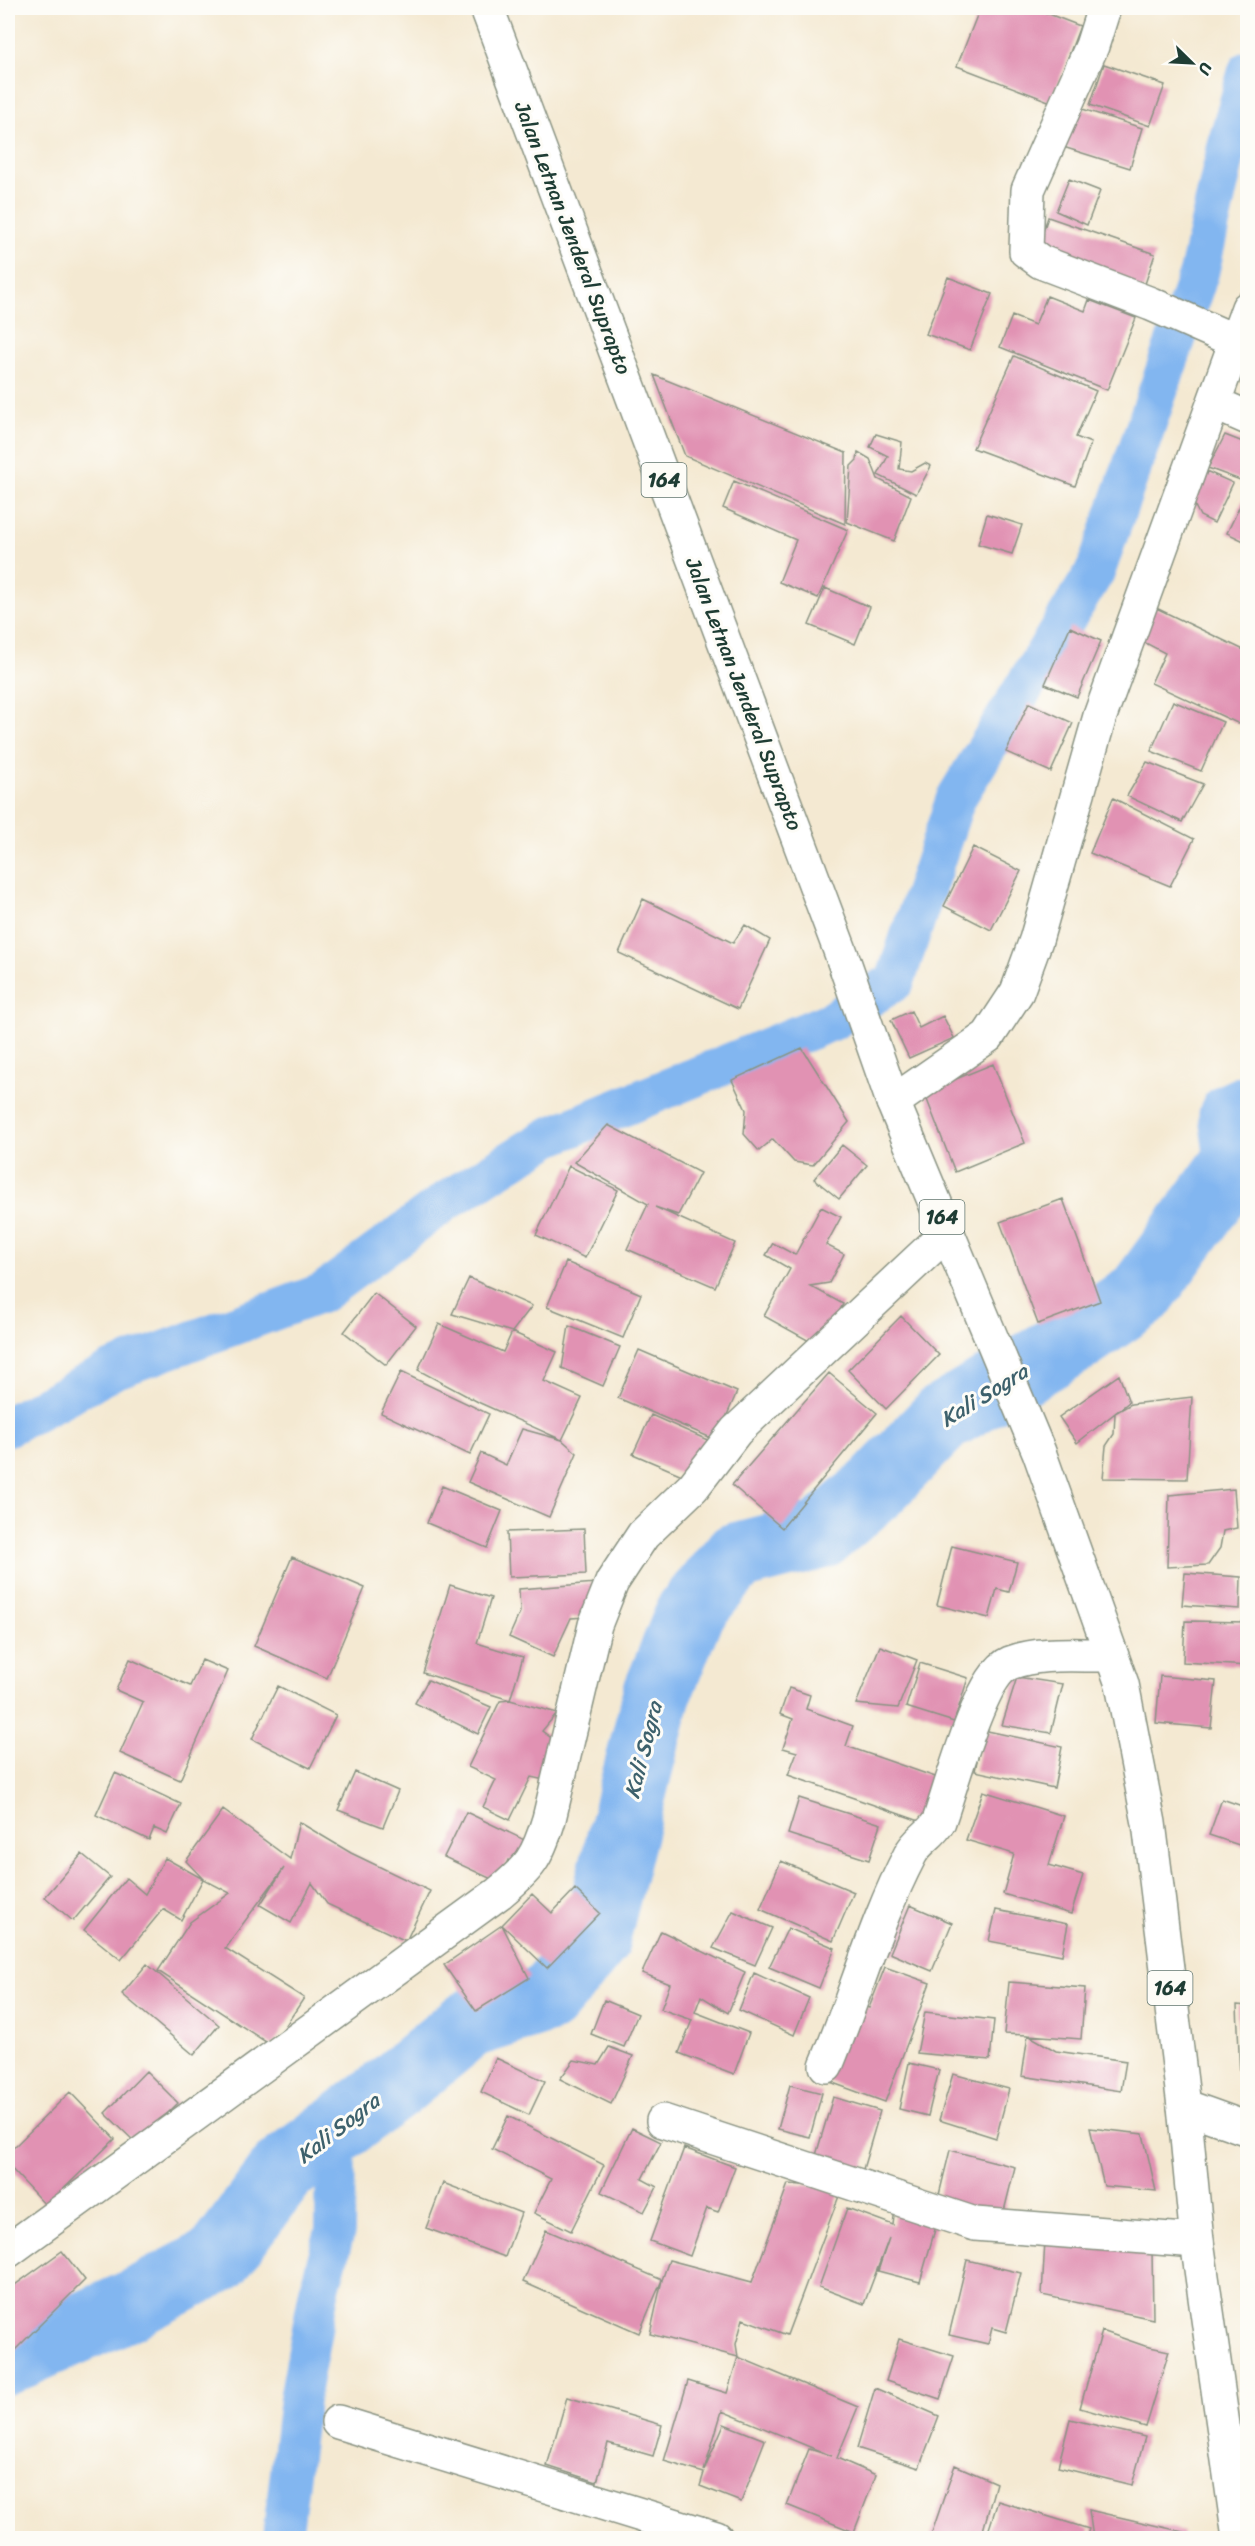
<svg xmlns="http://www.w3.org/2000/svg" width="1255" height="2546" viewBox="0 0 1255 2546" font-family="Sriracha,sans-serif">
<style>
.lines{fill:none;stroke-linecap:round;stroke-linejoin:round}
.canal{stroke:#82b6f0;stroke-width:40}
.river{stroke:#82b6f0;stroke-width:69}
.building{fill:#e192b3}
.minor-casing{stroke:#8a9383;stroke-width:36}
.major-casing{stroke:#8a9383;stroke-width:36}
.minor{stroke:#fff;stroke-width:33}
.major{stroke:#fff;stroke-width:33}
.labels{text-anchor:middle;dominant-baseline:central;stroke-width:6;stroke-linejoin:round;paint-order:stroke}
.shield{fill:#fdfcf7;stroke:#62766e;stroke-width:1.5}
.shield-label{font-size:20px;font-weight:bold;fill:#1f3d34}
.street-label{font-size:21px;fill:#1f3d34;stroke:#fdfcf7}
.water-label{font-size:22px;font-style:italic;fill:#3d616c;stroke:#fdfcf7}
</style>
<rect width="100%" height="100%" fill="#fdfcf7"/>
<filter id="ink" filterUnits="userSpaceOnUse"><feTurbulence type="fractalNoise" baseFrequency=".0167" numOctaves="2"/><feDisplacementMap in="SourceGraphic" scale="12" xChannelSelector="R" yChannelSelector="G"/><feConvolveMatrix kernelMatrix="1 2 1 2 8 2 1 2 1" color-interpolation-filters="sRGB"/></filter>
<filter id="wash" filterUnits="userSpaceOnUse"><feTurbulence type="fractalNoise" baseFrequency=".008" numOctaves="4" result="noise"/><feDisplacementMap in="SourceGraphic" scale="24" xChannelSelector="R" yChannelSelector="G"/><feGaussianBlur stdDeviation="1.35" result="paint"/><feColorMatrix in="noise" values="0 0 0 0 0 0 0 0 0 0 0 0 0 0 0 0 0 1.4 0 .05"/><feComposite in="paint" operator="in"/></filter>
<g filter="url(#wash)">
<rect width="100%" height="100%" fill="#f4e9d2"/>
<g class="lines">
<path class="canal" d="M8,1426L113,1370L322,1293L446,1201L549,1137L832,1021L895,981L956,798L1096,570L1199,273L1229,138L1248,71
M282,2538L299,2399L319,2291L335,2231L336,2131"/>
<path class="river" d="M8,2360L129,2306L218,2259L284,2170L395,2086L469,2024L547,1999L595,1941L657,1694L690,1612L736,1557L821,1535L876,1488L943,1418L1074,1340L1141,1294L1239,1159L1233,1116L1248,1109"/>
</g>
<g id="blocks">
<path class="building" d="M980,8H1033L1080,26L1051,102L957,66Z
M1104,64L1165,85L1150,126L1090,105Z
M1073,106L1142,128L1130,168L1060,146Z
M1069,179L1100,191L1087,225L1056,211Z
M1048,217L1155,254L1143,290L1036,253Z
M948,277L992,294L970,350L926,334Z
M1047,296L1085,311L1089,300L1136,318L1107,390L1000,347L1012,316L1035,325Z
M1014,356L1096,391L1076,437L1091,443L1075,486L973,448Z
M654,375L846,453L845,524L685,456Z
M876,434L902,442L899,469L911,471L925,463L931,466L916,494L878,475L888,456L870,447Z
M1225,435L1248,444V483L1208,468Z
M858,452L870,459L878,479L911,496L894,541L847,522L851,466L857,460Z
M1206,471L1233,483L1214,523L1200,516L1192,500Z
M734,481L848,530L818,598L779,582L796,540L723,508Z
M1248,489V543L1227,533Z
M987,514L1022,525L1012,554L978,544Z
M825,588L870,607L855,644L809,625Z
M1152,606L1248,652V728L1151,683L1165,653L1136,638Z
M1070,627L1101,641L1077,697L1045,684Z
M1173,701L1223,722L1201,771L1151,751Z
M1029,703L1073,723L1051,772L1006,752Z
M1147,762L1203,784L1182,822L1127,796Z
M1113,798L1194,839L1170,886L1090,853Z
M973,847L1021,871L991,930L944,906Z
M643,899L733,943L745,925L770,940L738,1009L619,953Z
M911,1011L919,1028L943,1016L954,1038L909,1058L891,1020Z
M802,1048L849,1122L813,1165L794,1162L773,1139L759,1151L744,1134L746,1110L732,1080Z
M993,1064L1025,1143L955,1172L924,1092Z
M608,1125L700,1173L678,1215L655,1207L735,1243L715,1287L627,1249L648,1204L574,1162Z
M842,1145L867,1165L839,1199L814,1179Z
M569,1166L618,1190L585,1258L536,1235Z
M1063,1199L1100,1301L1038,1324L1000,1222Z
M821,1207L841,1217L826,1245L844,1254L829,1283L810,1286L843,1304L820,1347L764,1316L790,1269L766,1255L773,1243L795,1255Z
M566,1262L641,1294L623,1338L547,1307Z
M469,1278L532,1306L512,1332L452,1314Z
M374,1293L416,1326L386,1365L344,1332Z
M901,1316L939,1355L886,1409L848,1370Z
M439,1324L503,1352L512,1332L557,1352L544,1381L582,1398L562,1440L480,1403L418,1370Z
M569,1326L620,1347L603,1386L562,1368Z
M639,1350L737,1392L716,1440L618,1398Z
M401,1372L489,1414L470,1455L381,1413Z
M829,1373L877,1413L782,1528L732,1485Z
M1119,1375L1129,1402L1077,1443L1059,1417Z
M1192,1397L1187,1479L1103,1478L1106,1446L1114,1434L1115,1413L1131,1404Z
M651,1415L712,1442L696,1481L633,1454Z
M522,1429L562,1440L577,1453L549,1517L468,1482L481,1453L506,1465Z
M442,1486L502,1511L487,1548L427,1523Z
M1234,1489L1237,1528L1223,1531L1220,1548L1208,1565L1167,1567L1169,1495Z
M584,1529L586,1574L509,1577L507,1532Z
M952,1546L1017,1562L1009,1592L997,1589L989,1618L937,1605Z
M292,1557L365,1588L327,1678L254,1646Z
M1185,1573L1241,1577L1240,1609L1182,1605Z
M596,1583L599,1616L571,1618L553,1657L509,1637L520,1612L519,1589Z
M450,1585L491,1598L477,1643L523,1657L510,1700L423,1673Z
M1185,1621L1248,1622V1666L1183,1662Z
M880,1646L917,1660L898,1708L856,1704Z
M130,1659L190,1686L202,1660L228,1671L180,1780L120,1753L143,1702L116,1690Z
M920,1663L968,1678L954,1722L906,1707Z
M1160,1676L1216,1681L1211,1728L1156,1723Z
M1017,1677L1063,1684L1051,1733L1002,1725Z
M428,1680L491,1707L478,1734L415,1703Z
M278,1686L336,1715L310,1768L252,1739Z
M789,1688L810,1695L806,1709L853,1726L846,1746L944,1780L928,1824L788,1775L797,1752L783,1748L793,1719L780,1714Z
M510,1700L557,1713L542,1731L561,1745L554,1782L531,1777L510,1820L483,1807L496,1780L468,1767L500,1701Z
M983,1730L1062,1747L1054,1788L975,1771Z
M355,1772L398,1791L383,1827L338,1810Z
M115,1773L181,1804L167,1834L154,1828L149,1840L96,1815Z
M983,1791L1064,1816L1049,1865L1083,1875L1071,1914L1003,1894L1014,1854L966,1840Z
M799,1798L881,1824L869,1860L788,1834Z
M1222,1799L1248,1808V1848L1209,1835Z
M223,1810L290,1859L299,1822L351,1853L430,1891L406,1941L327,1904L312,1883L291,1923L260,1905L284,1868L225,1948L304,1998L272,2046L158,1971L190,1922L230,1893L203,1879L186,1861Z
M466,1812L535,1845L524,1868L508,1860L498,1882L444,1857Z
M82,1854L110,1877L73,1921L45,1897Z
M165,1858L203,1879L181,1920L163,1909L121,1960L84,1930L126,1878L145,1894Z
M781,1861L854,1892L833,1941L760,1909Z
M575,1889L600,1913L547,1968L502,1925L532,1894L552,1913Z
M910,1905L952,1923L932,1971L890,1953Z
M996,1910L1068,1924L1062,1955L989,1941Z
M733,1911L772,1928L755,1965L713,1948Z
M502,1925L529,1978L476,2011L444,1965Z
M788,1928L835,1948L819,1988L769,1967Z
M661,1931L745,1972L728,2013L701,1996L695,2012L749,2033L734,2074L679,2053L692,2020L661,2009L670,1984L642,1973Z
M147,1964L219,2025L194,2055L122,1994Z
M885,1967L930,1983L885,2102L822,2079L851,2001L869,2008Z
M754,1973L809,1998L794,2035L739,2010Z
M1009,1982L1085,1988L1081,2039L1028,2035L1056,2051L1126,2061L1121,2091L1022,2076L1028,2035L1004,2034Z
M604,2000L638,2014L624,2047L591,2034Z
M1237,2005L1248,2006V2100L1241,2099Z
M925,2012L994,2020L990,2060L917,2053Z
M609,2047L633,2056L611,2104L560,2079L574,2060L598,2065Z
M496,2058L545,2081L529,2115L481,2092Z
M909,2063L939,2070L928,2116L899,2109Z
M146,2071L178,2103L137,2144L105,2113Z
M953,2074L1009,2089L996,2138L939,2120Z
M790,2085L822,2093L810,2137L778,2129Z
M70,2092L115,2139L46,2206L8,2165V2153Z
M833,2097L880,2111L861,2176L814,2162Z
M508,2116L604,2165L571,2231L534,2213L551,2179L492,2149Z
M632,2128L661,2142L642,2179L657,2187L644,2212L601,2192Z
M1090,2128L1143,2134L1156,2191L1104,2186Z
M684,2148L735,2167L718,2212L707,2208L690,2256L650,2241Z
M950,2150L1015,2167L1002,2219L937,2203Z
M443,2183L521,2213L505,2257L426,2228Z
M788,2184L842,2188L787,2335L743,2319L736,2344L738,2357L650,2334L662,2280L639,2333L523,2282L546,2230L662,2280L669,2260L752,2282Z
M847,2208L893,2225L895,2208L938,2219L920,2282L878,2271L889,2238L864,2304L819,2287Z
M1045,2240L1152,2249L1153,2319L1042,2295Z
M62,2251L85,2280L8,2357V2290Z
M967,2260L1021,2273L1006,2332L992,2328L988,2344L949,2335Z
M1102,2331L1145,2346L1169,2351L1146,2427L1080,2408Z
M899,2339L954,2356L940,2399L886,2381Z
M738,2357L858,2407L837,2458L876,2475L854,2532L787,2505L809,2449L832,2456L722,2411L704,2471L724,2424L765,2440L741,2502L700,2486L704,2473L664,2461L688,2381L727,2393Z
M875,2388L939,2416L919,2468L857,2448Z
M567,2397L662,2425L653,2456L608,2443L597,2482L547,2466Z
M1070,2419L1145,2437L1132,2485L1058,2467Z
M955,2465L996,2483L981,2538H930Z
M998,2501L1089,2529L1086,2538H986Z
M1089,2510L1184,2532L1182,2538H1093Z"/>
</g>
</g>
<g filter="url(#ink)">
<use href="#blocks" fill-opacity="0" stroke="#8a9383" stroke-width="1.5"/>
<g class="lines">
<g class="minor-casing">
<path id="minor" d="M1104,8L1092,46L1028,190L1026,251L1041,262L1151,304L1235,341
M1214,403L1248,418
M893,1102L988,1036L1017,992L1036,940L1100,716L1248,308
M826,2066C855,1997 875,1922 910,1855C917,1840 932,1835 939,1821C951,1788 980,1675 1010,1663C1041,1651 1079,1656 1111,1655
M1184,2106L1248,2129
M663,2121L975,2224L1197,2241
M8,2251L499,1893C530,1867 537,1859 549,1819L595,1625L612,1582L643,1535L693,1487L736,1431L948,1232
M338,2422L716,2538"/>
</g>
<g class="major-casing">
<path id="major" d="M487,8L841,953L893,1102L1039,1452L1122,1684L1149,1823L1184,2106L1197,2241L1239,2538"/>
</g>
<use href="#minor" class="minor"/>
<use href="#major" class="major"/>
</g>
</g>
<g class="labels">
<g class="shield">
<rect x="641.5" y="463" width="45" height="34" rx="4.5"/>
<rect x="919.5" y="1200" width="45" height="34" rx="4.5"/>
<rect x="1147.5" y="1971" width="45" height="34" rx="4.5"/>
</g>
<g class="shield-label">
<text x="664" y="480">164</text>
<text x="942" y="1217">164</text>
<text x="1170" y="1988">164</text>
</g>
<g class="street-label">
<text transform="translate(573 238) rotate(69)">Jalan Letnan Jenderal Suprapto</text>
<text transform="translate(744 694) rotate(69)">Jalan Letnan Jenderal Suprapto</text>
</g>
<g class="water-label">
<text transform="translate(984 1395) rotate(-32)">Kali Sogra</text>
<text transform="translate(643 1750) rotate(-76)">Kali Sogra</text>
<text transform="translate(338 2128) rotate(-38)">Kali Sogra</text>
</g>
</g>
<rect width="1255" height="2546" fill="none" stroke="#fdfcf7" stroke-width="30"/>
<g transform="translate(1192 63) rotate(114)" stroke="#fdfcf7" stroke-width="4.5" paint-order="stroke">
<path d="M0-4.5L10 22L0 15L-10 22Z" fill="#1f3d34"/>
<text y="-9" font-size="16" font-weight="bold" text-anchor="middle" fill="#1f3d34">U</text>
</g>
</svg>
